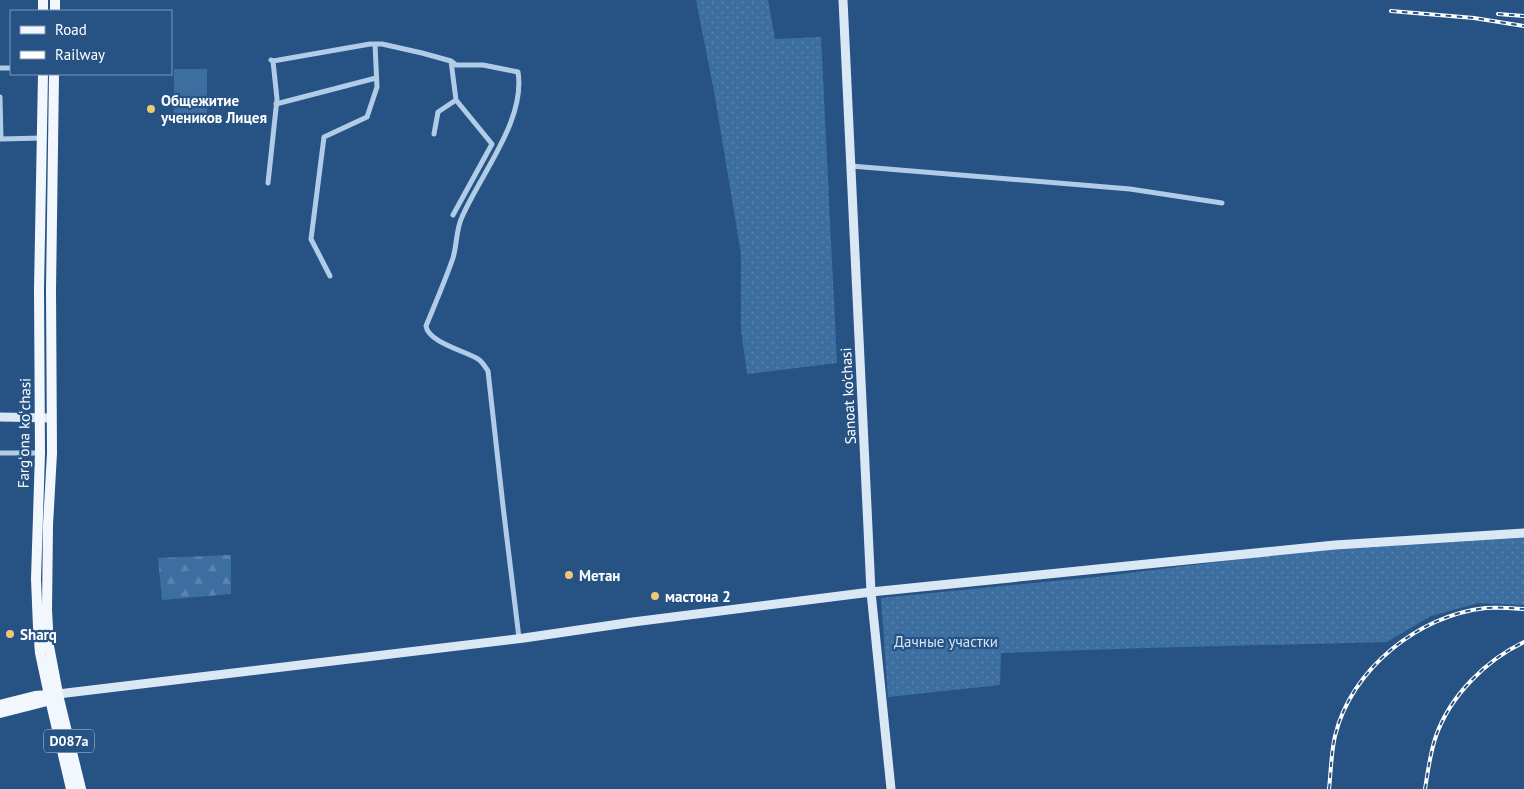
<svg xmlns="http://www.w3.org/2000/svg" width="1524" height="789" viewBox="0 0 1524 789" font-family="'PT Sans',sans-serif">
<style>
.grass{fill:#3c6ea0}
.forest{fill:url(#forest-firs)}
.garden{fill:url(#garden-dots)}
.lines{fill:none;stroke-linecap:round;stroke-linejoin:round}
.street{stroke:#b1cce7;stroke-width:5}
.secondary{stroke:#dae8f6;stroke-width:9}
.primary{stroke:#f2f7fe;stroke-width:10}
.rail-casing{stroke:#fff;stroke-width:4}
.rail{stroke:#275384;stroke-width:2;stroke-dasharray:5.5;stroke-linecap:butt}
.poi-dot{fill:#efc777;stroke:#275384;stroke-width:2}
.labels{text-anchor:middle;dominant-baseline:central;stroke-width:4.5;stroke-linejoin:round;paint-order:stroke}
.shield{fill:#275384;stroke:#becbda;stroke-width:1}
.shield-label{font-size:14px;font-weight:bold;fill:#fff}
.poi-label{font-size:15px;font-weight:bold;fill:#fff;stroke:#275384;text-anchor:start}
.street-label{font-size:15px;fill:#fff;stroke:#275384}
.park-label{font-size:15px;fill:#d4e5f6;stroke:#275384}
</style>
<defs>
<pattern id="forest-firs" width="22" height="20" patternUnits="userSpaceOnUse" patternTransform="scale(1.25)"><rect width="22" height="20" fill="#3c6ea0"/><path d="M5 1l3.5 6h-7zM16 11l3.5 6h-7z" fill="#5984ae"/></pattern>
<pattern id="garden-dots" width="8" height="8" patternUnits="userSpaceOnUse" patternTransform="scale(1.25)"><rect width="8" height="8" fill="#3c6ea0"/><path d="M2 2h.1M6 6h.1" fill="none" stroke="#5984ae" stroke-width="1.8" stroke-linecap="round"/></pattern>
</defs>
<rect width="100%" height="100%" fill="#275384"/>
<path class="grass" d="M174,69H207V121H174Z"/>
<path class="forest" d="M231,555V594L162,600L158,558Z"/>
<path class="garden" d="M696,0H768L775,39L821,37L837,363L747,374L741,329V254L714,91Z
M1524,535V605L1478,603L1431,616L1387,642L1146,648L1001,653L1000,685L888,697L881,598L1096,577L1397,540Z"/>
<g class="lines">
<path class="street" d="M271,60L273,61L370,44H382L422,53L451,61L456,65H483L518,72C526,120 480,175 462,217C456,229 457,245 453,258C445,281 435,304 426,326C428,342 465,351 478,359C482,361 485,367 488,371L503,506L519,638
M451,61L456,100L492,144L453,215
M0,68H11
M0,97L1,139L42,138
M276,104L376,78
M434,134L438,112L456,100
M851,166L1130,189L1222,203
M268,183L277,99L273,61
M330,276L311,239L324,137L367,117L377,87L375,44
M0,453H39"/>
<path class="secondary" d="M843,0L871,592L891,789
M0,417L51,418
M58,694L524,638L633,622L871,592L1335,545L1524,533"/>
<path class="primary" d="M43,0V11
M55,11V0
M43,74L39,290L40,453L36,579L38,627L40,653L49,695L71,789
M54,74L51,290L52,453L48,525L47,610L49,646L59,699L81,789
M0,705L35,696L50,695
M0,713L55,699"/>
<g class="rail-casing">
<path id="rail" d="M1391,11L1474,18L1524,26
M1498,14L1524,16
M1329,789C1331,771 1331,753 1335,736C1351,669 1419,615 1486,608C1499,607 1511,608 1524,609
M1425,789C1428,771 1430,753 1436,736C1450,696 1486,660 1524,642"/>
</g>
<use href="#rail" class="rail"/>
</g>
<g class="poi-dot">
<circle cx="151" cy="109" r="5"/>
<circle cx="569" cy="575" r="5"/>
<circle cx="655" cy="596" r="5"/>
<circle cx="10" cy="634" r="5"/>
</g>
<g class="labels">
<rect class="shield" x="44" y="729.5" width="50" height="23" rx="4"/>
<g class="shield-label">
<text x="69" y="741">D087a</text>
</g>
<g class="poi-label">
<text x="161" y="100">Общежитие<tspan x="161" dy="17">учеников Лицея</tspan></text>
<text x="579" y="575">Метан</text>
<text x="665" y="596">мастона 2</text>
<text x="20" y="634">Sharq</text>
</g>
<g class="street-label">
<text transform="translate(848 396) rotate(-93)">Sanoat ko'chasi</text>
<text transform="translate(24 433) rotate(-89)">Fargʻona koʻchasi</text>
</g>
<g class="park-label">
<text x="946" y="641">Дачные участки</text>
</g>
</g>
<rect x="10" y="10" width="162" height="65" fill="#275384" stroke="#7d98b5"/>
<rect x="20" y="26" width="25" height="8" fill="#f2f7fe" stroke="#7d98b5"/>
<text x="55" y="35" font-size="15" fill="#ffffff">Road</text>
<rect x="20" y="51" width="25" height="8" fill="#ffffff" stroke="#7d98b5"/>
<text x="55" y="60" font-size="15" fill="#ffffff">Railway</text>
</svg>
